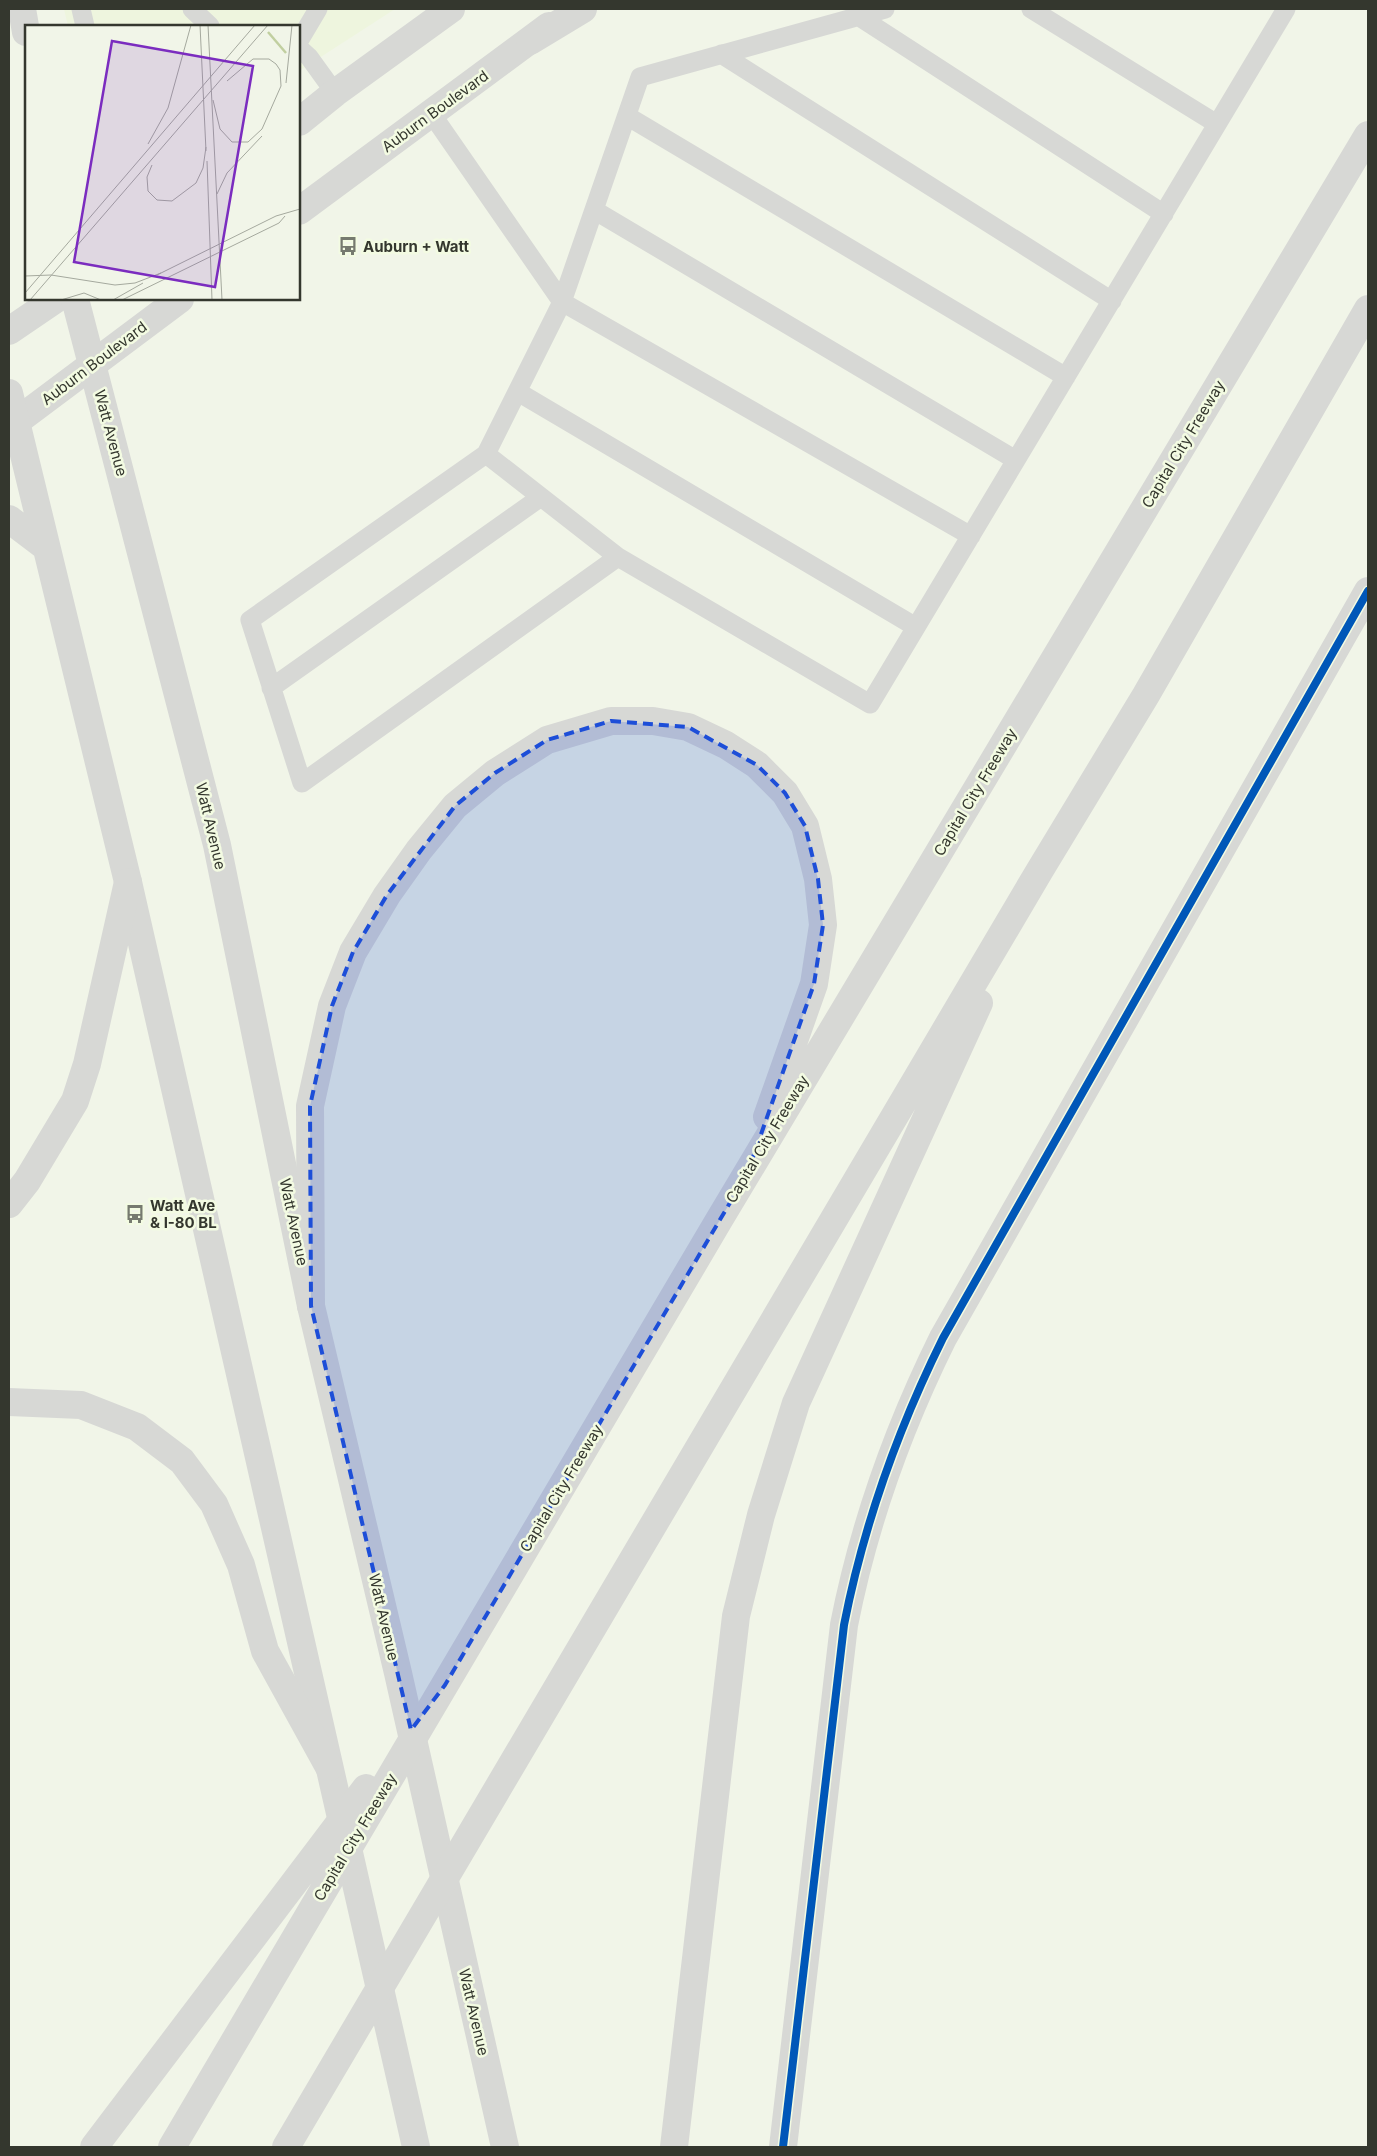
<svg xmlns="http://www.w3.org/2000/svg" width="1377" height="2156" viewBox="0 0 1377 2156" font-family="Inter,sans-serif">
<style>
.built{fill:#eef5de}
.lines{fill:none;stroke-linecap:round;stroke-linejoin:round}
.lane{stroke:#d7d8d5;stroke-width:19}
.street{stroke:#d7d8d5;stroke-width:28}
.secondary{stroke:#d7d8d5;stroke-width:28}
.primary{stroke:#d7d8d5;stroke-width:28}
.highway{stroke:#d7d8d5;stroke-width:28}
.cycleway-casing{stroke:#f3fbe2;stroke-width:11}
.cycleway{stroke:#0057b8;stroke-width:8}
.marked{fill:#1d4ed8;fill-opacity:0.2;stroke:#1d4ed8;stroke-width:4;stroke-dasharray:10 6;stroke-linejoin:round}
.labels{text-anchor:middle;dominant-baseline:central;stroke-width:5;stroke-linejoin:round;paint-order:stroke}
.street-label{font-size:15px;fill:#34372e;stroke:#f3fbe2}
.poi-label{font-size:15px;font-weight:bold;fill:#34372e;stroke:#f3fbe2;text-anchor:start}
.inset-river{fill:none;stroke:#c1cfa0;stroke-width:2.5}
.inset-road{fill:none;stroke:#a5a99e;stroke-width:1}
.view{fill:#7b2cbf;fill-opacity:0.15;stroke:#7b2cbf;stroke-width:2.5}
.inset-edge{fill:none;stroke:#34372e;stroke-width:2.5}
</style>
<rect width="100%" height="100%" fill="#f1f5e8"/>
<path class="built" d="M64,9H395L299,71V26H68Z"/>
<g class="lines">
<path class="lane" d="M81,9L85,26
M192,9L210,26
M885,9L640,77L562,302L486,454L250,620L302,783L618,557L870,704L1286,9
M1031,9L1217,124
M858,16L1164,214
M299,41L318,9
M299,48L309,57L335,93
M721,54L1112,301
M431,113L562,302L971,536
M627,116L1066,377
M594,210L1016,460
M518,392L916,627
M486,454L618,557
M271,688L541,497"/>
<path class="street" d="M783,2147L844,1625C864,1523 897,1431 943,1338L1368,591"/>
<path class="secondary" d="M299,122L335,93L451,9
M299,211L549,26
M9,331L56,299
M9,427L180,299"/>
<path class="primary" d="M22,9L26,32
M75,299L217,845L311,1306L398,1673L505,2147
M9,393L128,882L416,2147
M9,519L46,547"/>
<path class="highway" d="M530,41L583,9
M9,1204L27,1181L75,1101L87,1064L128,882
M311,1306L310,1106L332,1006L353,952L387,895L419,850L455,806L495,773L547,740L611,721H653L688,727L726,745L757,765L785,793L805,826L818,879L823,925L814,984L767,1117
M9,1402L81,1405L137,1427L182,1461L214,1504L241,1565L265,1651L329,1767
M94,2147L366,1788
M172,2147L719,1220L1368,135
M286,2147L1040,870L1146,695L1368,309
M674,2147L736,1616L761,1515L796,1403L979,1003"/>
<g class="cycleway-casing">
<path id="cycleway" d="M783,2147L844,1625C864,1523 897,1431 943,1338L1368,591"/>
</g>
<use href="#cycleway" class="cycleway"/>
</g>
<path class="marked" d="M611,721L688,727L757,765L785,793L805,826L818,879L823,925L814,984L747,1174L445,1685L411,1730L311,1306L310,1106L332,1006L353,952L387,895L455,806L495,773L547,740Z"/>
<defs>
<g id="bus-bare" transform="scale(1.5)"><path d="M-5-6H5V4H4V6H2V4H-2V6H-4V4H-5ZM-3.5-4V0h7V-4ZM-3.5 1.2v1.5H-2V1.2ZM2 1.2v1.5H3.5V1.2Z" fill="#767a6f" stroke="#f3fbe2" stroke-width="2.5" paint-order="stroke"/></g>
</defs>
<g fill-rule="evenodd">
<use href="#bus-bare" x="348" y="246"/>
<use href="#bus-bare" x="135" y="1214"/>
</g>
<g class="labels">
<g class="street-label">
<text transform="translate(435 111) rotate(-36)">Auburn Boulevard</text>
<text transform="translate(94 363) rotate(-37)">Auburn Boulevard</text>
<text transform="translate(111 433) rotate(75)">Watt Avenue</text>
<text transform="translate(1183 444) rotate(-59)">Capital City Freeway</text>
<text transform="translate(975 792) rotate(-59)">Capital City Freeway</text>
<text transform="translate(211 826) rotate(77)">Watt Avenue</text>
<text transform="translate(767 1139) rotate(-59)">Capital City Freeway</text>
<text transform="translate(294 1222) rotate(78)">Watt Avenue</text>
<text transform="translate(561 1488) rotate(-59)">Capital City Freeway</text>
<text transform="translate(384 1617) rotate(77)">Watt Avenue</text>
<text transform="translate(355 1837) rotate(-59)">Capital City Freeway</text>
<text transform="translate(474 2012) rotate(77)">Watt Avenue</text>
</g>
<g class="poi-label">
<text x="363" y="246">Auburn + Watt</text>
<text x="150" y="1205">Watt Ave<tspan x="150" dy="17">&amp; I-80 BL</tspan></text>
</g>
</g>
<g transform="translate(25 25)">
<rect width="275" height="275" fill="#f1f5e8"/>
<path class="inset-river" d="M243,7L261,28"/>
<path class="inset-road" d="M175,0L181,126M183,0L197,275M261,58L267,0M188,75L195,104L207,117H223L237,104L256,61L255,45L251,39L244,34H228L202,56M123,119L143,83L166,0M182,136L187,275M127,140L122,152L123,166L132,175L147,176L171,158L178,143L181,122M192,169L202,148L237,111M132,250L251,191L275,184M0,251L26,250L90,260L110,258L136,248M0,268L230,0M5,275L243,0M36,275L59,268L76,275M88,275L118,258M97,275L254,198L260,191"/>
<path class="view" d="M87,16L228,41L190,262L49,237Z"/>
<rect width="275" height="275" class="inset-edge"/>
</g>
<rect width="1377" height="2156" fill="none" stroke="#34372e" stroke-width="20"/>
</svg>
